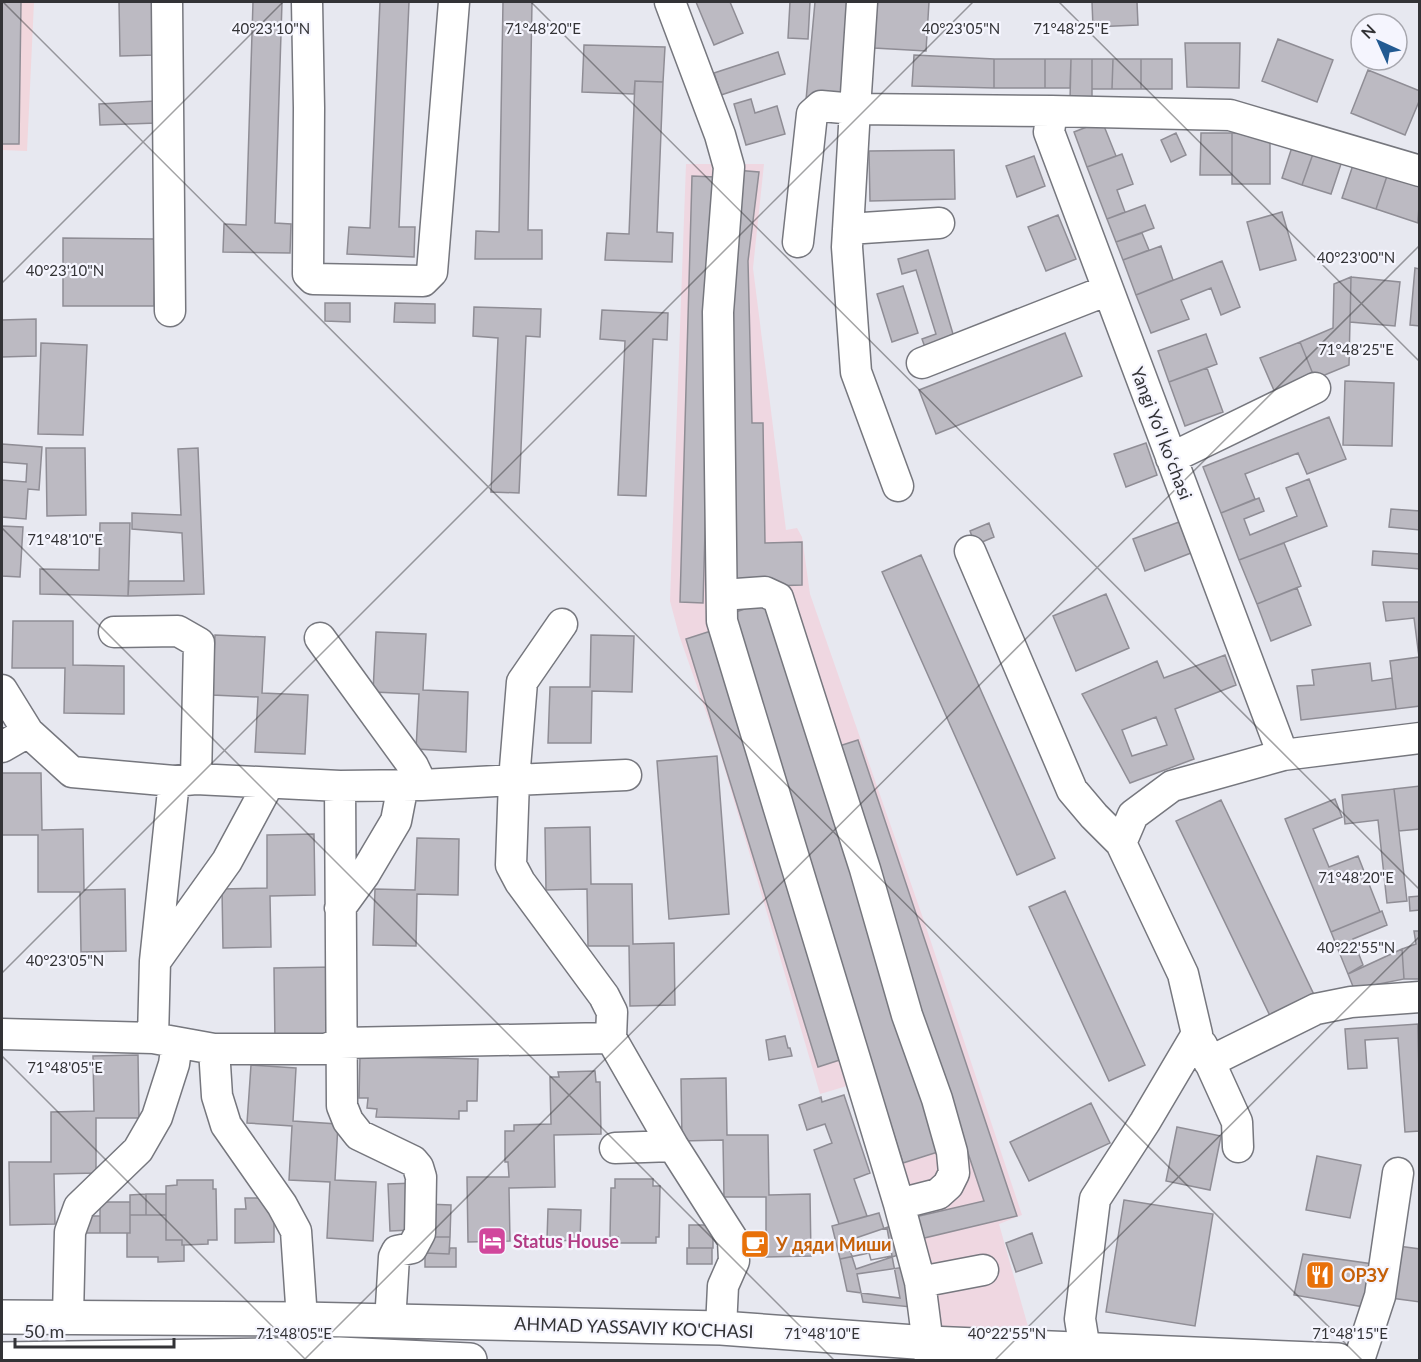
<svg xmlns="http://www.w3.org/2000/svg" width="1421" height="1362" viewBox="0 0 1421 1362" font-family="Lato,sans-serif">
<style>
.industrial{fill:#efd7e1}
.education{fill:#f1d7dd}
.building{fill:#bcbac2;stroke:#8f8d95;stroke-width:1.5;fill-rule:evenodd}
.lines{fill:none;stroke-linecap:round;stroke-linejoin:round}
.minor-casing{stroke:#76777e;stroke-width:33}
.major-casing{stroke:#76777e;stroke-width:36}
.minor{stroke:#fff;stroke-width:30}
.major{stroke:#fff;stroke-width:33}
.ticks{fill:none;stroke:#333336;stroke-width:1.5;stroke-opacity:0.45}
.labels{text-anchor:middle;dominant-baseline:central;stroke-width:4.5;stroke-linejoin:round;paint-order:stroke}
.street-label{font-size:18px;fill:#333336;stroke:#f5f5fe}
.hotel-label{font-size:18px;font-weight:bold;fill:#b23c85;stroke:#f5f5fe;text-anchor:start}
.food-label{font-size:18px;font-weight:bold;fill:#c56008;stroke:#f5f5fe;text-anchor:start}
.ticks-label{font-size:15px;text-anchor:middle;fill:#333336;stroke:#f5f5fe;stroke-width:4.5;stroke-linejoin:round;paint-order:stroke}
</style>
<rect width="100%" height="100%" fill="#e7e8f0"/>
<path class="industrial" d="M686,164H764L753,268L786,530L797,528L802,537L810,594L924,921L1022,1215L999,1224L1029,1330H927L857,1083L820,1094L718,746L679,635L670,601Z"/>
<path class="education" d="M2,2H34L27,151L2,150Z"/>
<path class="building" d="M2,2H21L19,144H2Z
M119,2H154L155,55L120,56Z
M253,2H282L275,223L291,224L290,253L223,252L224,224L246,225Z
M380,2H409L399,227H415L414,257L347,254L349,227L370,228Z
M503,2H532L528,230H542V259H475L476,231L499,232Z
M696,2H730L743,33L714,45Z
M790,2H810L808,39L788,38Z
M815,2H854L845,103L806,100Z
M877,2H929L926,51L874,48Z
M1092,2H1137L1138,25L1093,27Z
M1278,39L1333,60L1317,102L1262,81Z
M1185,43H1240L1239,88L1187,87Z
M584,45L665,47L663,82L635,81L634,94L582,92Z
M778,52L785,74L721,95L714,73Z
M914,55L994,59V88L912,86Z
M994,59H1045V88H994Z
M1045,59H1071L1070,88H1045Z
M1071,59H1092V101H1070Z
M1092,59H1113L1112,89H1092Z
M1113,59H1141V89H1112Z
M1141,59H1172V89H1141Z
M1368,70L1420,91V99L1405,135L1351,113Z
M635,81L663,82L657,232L673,233L672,262L605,260L607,233L629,234Z
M751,99L755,113L777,106L785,134L746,145L734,104Z
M156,101L157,123L100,125L99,104Z
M1102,121L1116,156L1087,167L1074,132Z
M1176,133L1186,155L1171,162L1161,140Z
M1201,133H1232V175H1200Z
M1232,133H1270V184H1232Z
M1293,144L1314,151L1302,185L1282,178Z
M954,150L955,199L870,201L869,151Z
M1314,151L1342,161L1331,194L1302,185Z
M1122,154L1133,184L1117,190L1125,212L1107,219L1087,167Z
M1034,156L1045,186L1017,197L1006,166Z
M1353,165L1387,176L1376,209L1342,198Z
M735,170L759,172L748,261L752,423H763L765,543L802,542V585L732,587L728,256Z
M692,176L715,177L703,603L680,602Z
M1387,176L1420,187L1418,223L1376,209Z
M1145,205L1154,228L1116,242L1107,219Z
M1282,212L1296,260L1260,270L1247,222Z
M1058,215L1076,259L1046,271L1028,227Z
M1142,233L1149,250L1123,260L1116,242Z
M63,238L155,239L154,306H63Z
M1161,246L1173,280L1136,295L1123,260Z
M928,250L956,344L927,353L922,339L936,334L916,270L902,274L898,259Z
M1222,261L1240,307L1221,315L1211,288L1181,300L1189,319L1151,333L1136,295Z
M1415,268L1420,269V326L1410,325Z
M1351,277L1400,282L1395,326L1350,322Z
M1351,277L1349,365L1315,379L1300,342L1333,328L1334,284Z
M903,286L918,333L892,342L877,294Z
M325,303H350V322L325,321Z
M395,303L435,304V323L394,322Z
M474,307L541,309L540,337L526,336L519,493L491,492L498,338L473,336Z
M602,310L668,313L667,340L653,339L646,496L618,495L625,341L600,339Z
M36,319V356L2,357V320Z
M1065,333L1082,376L936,434L919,390Z
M1206,334L1217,364L1169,382L1158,351Z
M1300,342L1315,379L1276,395L1260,358Z
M41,343L87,345L83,435L38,434Z
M1207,368L1223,412L1185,426L1169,382Z
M1345,381L1394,383L1392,446L1343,445Z
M1329,417L1346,459L1307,474L1298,453L1245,474L1255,499L1221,513L1203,467Z
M1146,443L1157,475L1126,487L1114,454Z
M2,444L42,447L39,490L28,489L26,519L2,517V480L26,482L27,464L2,462Z
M46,448H85L86,515L47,516Z
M198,448L204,594L128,596L129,581H184L182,533L132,529V513L181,515L178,449Z
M1309,479L1327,526L1239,560L1221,513L1259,498L1264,511L1244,519L1250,535L1297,516L1286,488Z
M1391,509L1420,511V530L1389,527Z
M1179,522L1191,553L1145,571L1133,539Z
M100,523H130L128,596L40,594V569L99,570Z
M989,523L994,537L975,545L970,531Z
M2,526L23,527L20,577L2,576Z
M1284,543L1301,586L1257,604L1239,560Z
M1373,551L1420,554V569L1372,565Z
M921,555L1055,858L1017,875L882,572Z
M1297,588L1311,625L1271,641L1257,604Z
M1106,594L1129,648L1076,671L1053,616Z
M765,602L941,1151L903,1163L727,615Z
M1383,602H1420V706L1396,709L1390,661L1419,657L1414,618L1386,621Z
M13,621H73V665L124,666V714L64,713L65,668H12Z
M714,630L846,1058L818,1067L686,639Z
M376,632L426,634L423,690L468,692L466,752L416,749L419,694L373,692Z
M215,635L265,637L262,693L308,695L305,754L255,752L258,697L212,695Z
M591,635L634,636L632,692L592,691L591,743H548L550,687H590Z
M1225,655L1236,685L1175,709L1194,759L1130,783L1082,694L1157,661L1164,678ZM1156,717L1167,745L1132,756L1122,730Z
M1370,663L1372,681L1392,678L1396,709L1301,720L1297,686L1314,685L1312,670Z
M858,740L1017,1216L920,1239L915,1217L984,1201L833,748Z
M717,756L729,914L669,919L657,761Z
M2,773H41L42,830L83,829L84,890L125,889L126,951L81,952L80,892H38V835H2Z
M1420,786V829L1399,831L1394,789Z
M1394,789L1407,901L1387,903L1378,820L1345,824L1342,795Z
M1335,799L1342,817L1313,829L1329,867L1358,856L1380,912L1331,932L1285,819Z
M1221,800L1317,1001L1273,1022L1176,821Z
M590,827L591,884H632L633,944L674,943L675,1005L630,1006L629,946H588L587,889L546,890L545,828Z
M314,834L315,895L270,896L271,947L223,948L222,889L267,888V835Z
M417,838L459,839L458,895L417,894L416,946L373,945L375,889L415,890Z
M1065,891L1145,1065L1109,1081L1029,907Z
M1420,896V910L1410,911L1409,897Z
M1382,911L1387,925L1353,939L1363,965L1348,974L1331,932Z
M1414,931H1420V979H1404L1402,949L1416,944Z
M1402,949L1404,979L1354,989L1348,974Z
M334,967V1043H275L274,968Z
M1418,1024L1420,1131L1405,1132L1398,1038L1365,1040L1367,1068L1348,1069L1345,1029Z
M785,1036L788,1048H790L792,1056L769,1060L766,1040Z
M138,1055L139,1118H96V1173L54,1174L55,1224L10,1225L9,1162H51V1112L94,1111L93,1056Z
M360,1056L478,1059L477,1101H467V1111H459V1119L376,1117L377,1109L367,1108L368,1098H359Z
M251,1065L296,1068L293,1121L338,1124L335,1180L376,1182L373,1241L327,1238L330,1182L289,1180L292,1126L247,1123Z
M595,1071L596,1082H600L601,1134L554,1135L555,1187L509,1188L510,1241L468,1242L467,1177H509L508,1162H505V1131H514V1125L551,1124L550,1077H559L558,1072Z
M726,1078L727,1135H768L769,1195L810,1194L811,1256L766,1257V1197H724L723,1140L682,1141L681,1079Z
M844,1095L870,1173L854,1179L867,1216L839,1224L814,1150L832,1143L825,1124L807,1130L799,1105L821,1097L822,1102Z
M1091,1103L1110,1143L1029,1181L1010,1142Z
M1177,1127L1221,1136L1210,1190L1166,1181Z
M1317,1156L1361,1165L1350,1218L1306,1210Z
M615,1179H653V1186H660L659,1237H656V1243H618V1237H610L611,1188H615Z
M177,1180H213V1189H216L217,1240H208V1244L184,1245H182V1240H166V1186L177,1185Z
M415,1183L412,1230L390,1231L388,1184Z
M146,1194H166V1215H146Z
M146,1194V1215H130V1195Z
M245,1198H274V1242L235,1243V1209H246Z
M1124,1200L1213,1214L1195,1326L1106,1312Z
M100,1202H130V1233H100Z
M426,1204L451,1205L450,1237H426Z
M548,1209L581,1210L580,1241L547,1240Z
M879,1213L884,1229L887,1228L892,1256L871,1260L869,1253L840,1259L832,1226Z
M130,1215H166V1240H182V1245H184V1261L158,1262V1257H127V1233H130Z
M86,1216H100V1233H86Z
M689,1225H713V1248H689Z
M891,1226L901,1254L856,1269L847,1241Z
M1032,1233L1042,1263L1016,1272L1006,1243Z
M426,1237H450L449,1254L425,1253Z
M1398,1246L1420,1249V1302L1391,1298Z
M450,1248H456V1267H425V1253L449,1254Z
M687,1248H712V1264H687Z
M869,1253L871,1260L892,1256L900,1298L847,1291L840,1259Z
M1303,1254L1373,1264L1370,1308L1294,1295Z
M905,1267L911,1307L863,1302L857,1274Z"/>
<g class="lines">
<g class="minor-casing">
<path id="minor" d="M167,2L170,311
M307,2L309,108L308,274L313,279L423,281L432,272L454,2
M670,2L720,135L729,167L718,312L722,621L899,1204L920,1282L930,1360
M862,2L855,109L1052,111L1230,115L1420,171
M1052,111L1049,132L1283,755
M848,229L939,223
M798,242L812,114L821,106L855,109L847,247L856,372L898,486
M922,363L1108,290
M1171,458L1315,388
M970,551L1072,790L1094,816L1121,843
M722,595L765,592L778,598L865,869L907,1015L937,1099L952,1152L954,1173L948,1185L938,1194L899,1204
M114,632L178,631L199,643L196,779
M320,638L413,766L422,785
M2,690L28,732L72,772L174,781L196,779L340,786
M2,747L28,732
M340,908L364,875L396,821L403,785
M157,959L227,861L269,783
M2,1034L153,1038L155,961L174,781
M153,1038L214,1049H326L341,1043L611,1038L673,1146L733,1240L734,1261L723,1286L721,1328
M611,1038L612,1012L604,996L520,882L511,865L514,780L626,775
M1202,1045L1237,1122L1238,1147
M214,1049L217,1096L226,1125L282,1205L296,1231L302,1319
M1209,1062L1316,1009L1351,1002L1420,997
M615,1148L673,1146
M920,1282L983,1270
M68,1316L70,1232L79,1207L138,1150L157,1117L174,1064L177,1043
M390,1322L394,1257L397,1251L412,1248L420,1233L421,1177L418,1167L413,1161L359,1135L348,1121L342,1106L340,786L422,785L514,780L522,682L562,624
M1085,1350L1080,1319L1095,1199L1145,1122L1197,1034L1183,974L1121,843L1133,815L1172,786L1283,755L1420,738
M1359,1360L1380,1296L1398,1173"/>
</g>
<g class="major-casing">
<path id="major" d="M2,1317L302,1319L721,1328L929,1343L1338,1360
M2,1359L339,1354L470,1360"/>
</g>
<use href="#minor" class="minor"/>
<use href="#major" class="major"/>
</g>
<path class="ticks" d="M3,2L1362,1360M531,2L1420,890M1059,2L1420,362M2,283L283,2M2,528L834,1360M2,973L973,2M2,1056L306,1360M304,1360L1420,245M995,1360L1420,936"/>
<defs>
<g id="hotel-square" transform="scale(1.5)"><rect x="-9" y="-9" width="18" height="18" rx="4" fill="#d1479c" stroke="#f5f5fe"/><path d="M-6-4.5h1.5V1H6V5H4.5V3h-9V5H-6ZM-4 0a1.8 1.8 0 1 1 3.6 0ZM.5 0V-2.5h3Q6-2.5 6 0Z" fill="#fff"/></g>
<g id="cafe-square" transform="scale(1.5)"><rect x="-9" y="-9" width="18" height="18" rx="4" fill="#e8710a" stroke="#f5f5fe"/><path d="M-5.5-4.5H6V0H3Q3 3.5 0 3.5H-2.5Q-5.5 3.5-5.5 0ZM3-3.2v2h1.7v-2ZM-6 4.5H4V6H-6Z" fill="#fff"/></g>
<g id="restaurant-square" transform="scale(1.5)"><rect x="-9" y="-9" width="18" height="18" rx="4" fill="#e8710a" stroke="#f5f5fe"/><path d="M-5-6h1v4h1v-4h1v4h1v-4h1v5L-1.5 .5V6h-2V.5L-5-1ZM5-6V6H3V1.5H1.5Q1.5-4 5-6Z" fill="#fff"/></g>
</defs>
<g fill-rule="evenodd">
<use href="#hotel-square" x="492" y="1241"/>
<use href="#cafe-square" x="755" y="1244"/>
<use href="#restaurant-square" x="1320" y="1275"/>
</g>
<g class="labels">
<g class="street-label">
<text transform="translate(1162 433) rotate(69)">Yangi Yoʻl koʻchasi</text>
<text transform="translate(634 1327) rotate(2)">AHMAD YASSAVIY KO'CHASI</text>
</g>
<g class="hotel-label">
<text x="513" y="1241">Status House</text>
</g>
<g class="food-label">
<text x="776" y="1244">У дяди Миши</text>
<text x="1341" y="1275">ОРЗУ</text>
</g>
</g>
<g class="ticks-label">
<text x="543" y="34">71°48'20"E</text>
<text x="1071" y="34">71°48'25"E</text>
<text x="271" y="34">40°23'10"N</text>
<text x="961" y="34">40°23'05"N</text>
<text x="1356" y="263">40°23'00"N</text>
<text x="65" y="276">40°23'10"N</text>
<text x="1356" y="355">71°48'25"E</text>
<text x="65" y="545">71°48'10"E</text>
<text x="1356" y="883">71°48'20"E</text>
<text x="1356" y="953">40°22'55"N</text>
<text x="65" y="966">40°23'05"N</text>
<text x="65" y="1073">71°48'05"E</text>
<text x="1007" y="1339">40°22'55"N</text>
<text x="294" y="1339">71°48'05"E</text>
<text x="822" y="1339">71°48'10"E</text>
<text x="1350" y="1339">71°48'15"E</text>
</g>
<rect width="1421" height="1362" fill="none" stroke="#333336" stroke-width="6"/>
<g transform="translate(1379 42) rotate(315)"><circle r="28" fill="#f5f5fe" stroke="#a7a7ae" stroke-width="1.5"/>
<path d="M0-4.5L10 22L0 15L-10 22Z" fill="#225a92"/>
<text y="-9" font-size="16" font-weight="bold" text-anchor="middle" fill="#333336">N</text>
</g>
<path d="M15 1338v9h159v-9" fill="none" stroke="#333336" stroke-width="3"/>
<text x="24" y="1338" font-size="18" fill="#333336" stroke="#f5f5fe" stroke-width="4.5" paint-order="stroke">50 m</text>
</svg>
